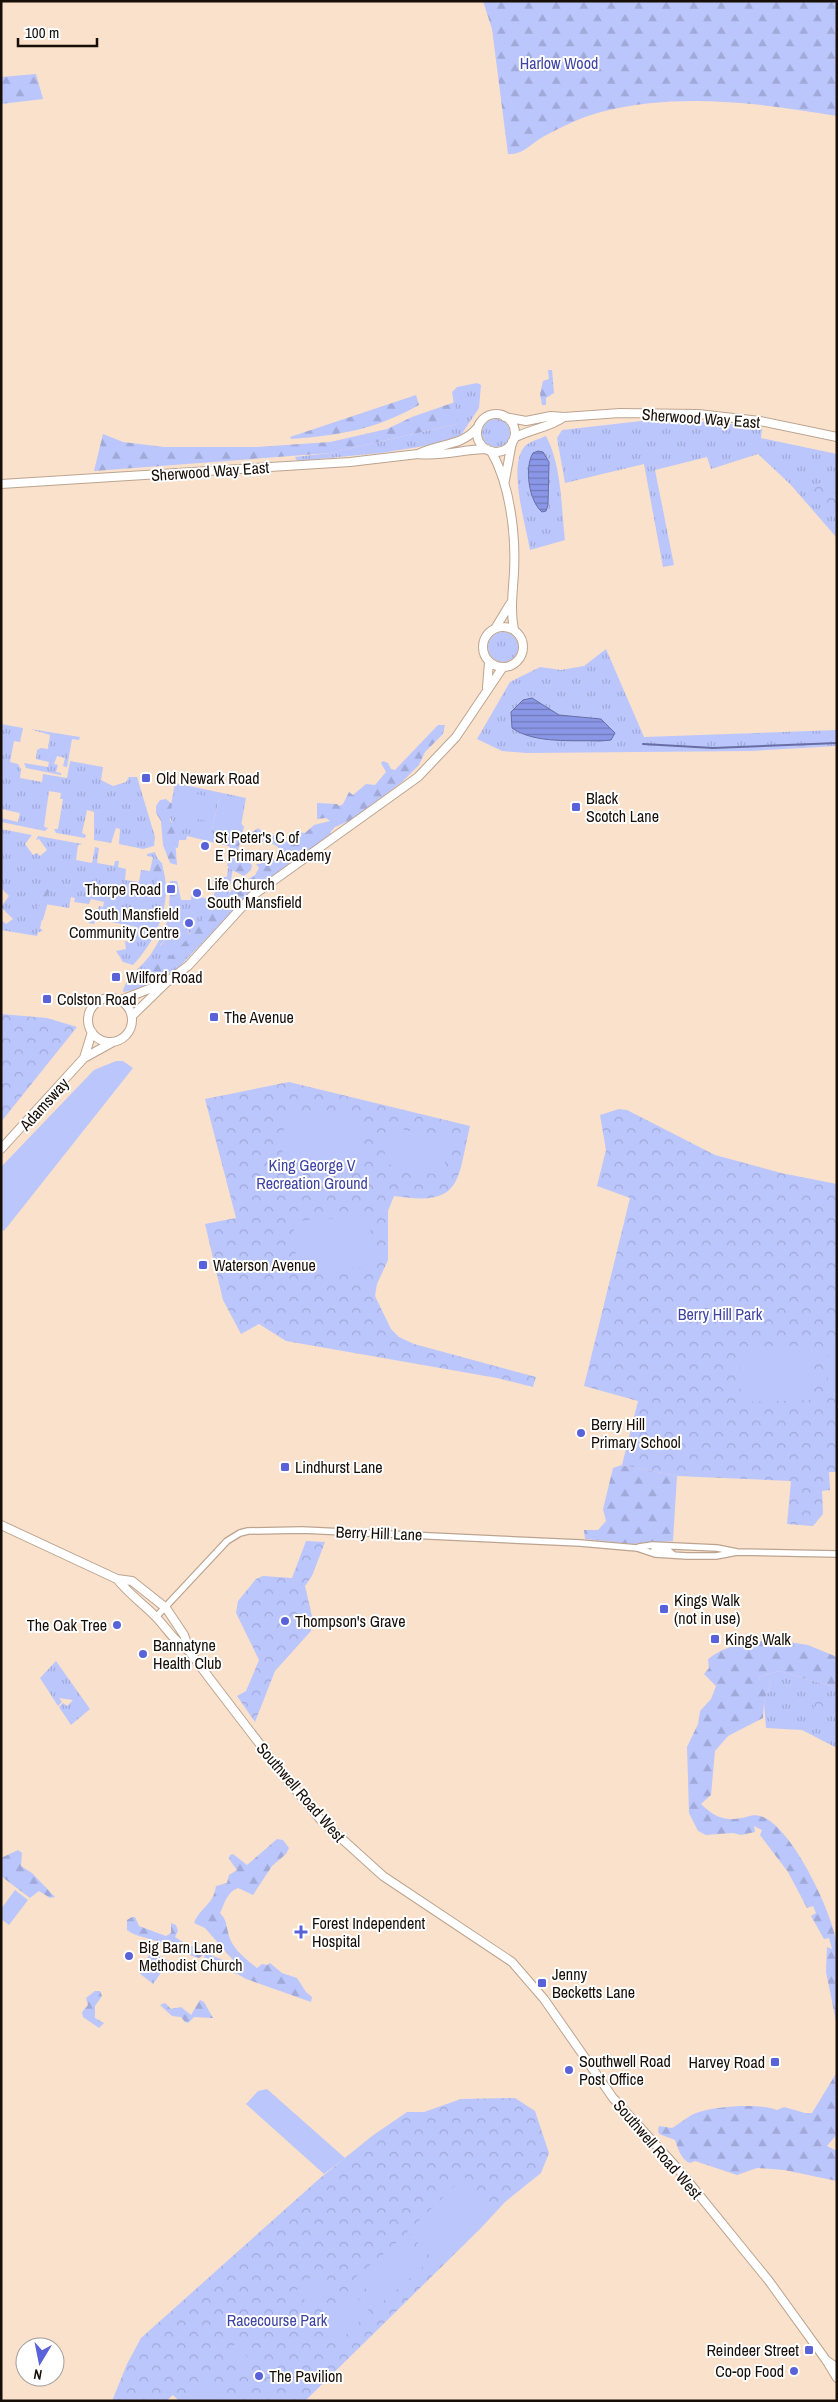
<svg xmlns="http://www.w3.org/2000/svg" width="838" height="2402" viewBox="0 0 838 2402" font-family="'Archivo Narrow',sans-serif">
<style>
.grass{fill:url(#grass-tufts);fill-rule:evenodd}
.forest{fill:url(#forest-firs)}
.park{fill:url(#park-crowns)}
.garden{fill:#bbc6fd}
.water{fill:url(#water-rules);stroke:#686ea4}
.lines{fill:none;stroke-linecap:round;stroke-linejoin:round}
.stream{stroke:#686ea4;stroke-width:2}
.tertiary-casing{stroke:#bca490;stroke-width:8}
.primary-casing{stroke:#bca490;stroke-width:10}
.trunk-casing{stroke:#bca490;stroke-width:10}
.tertiary{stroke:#fff;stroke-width:5.5}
.primary{stroke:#fff;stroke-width:8}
.trunk{stroke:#fff;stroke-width:8}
.poi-dot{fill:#5a62d9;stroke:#fff;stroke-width:2}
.labels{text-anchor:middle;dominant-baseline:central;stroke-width:4;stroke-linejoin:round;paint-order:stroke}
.park-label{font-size:16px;fill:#3f44a2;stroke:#fff}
.street-label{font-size:16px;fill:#170e07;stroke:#fff}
.poi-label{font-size:16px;fill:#170e07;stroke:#fff;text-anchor:start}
</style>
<defs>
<pattern id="grass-tufts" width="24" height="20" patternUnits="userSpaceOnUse" patternTransform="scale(1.25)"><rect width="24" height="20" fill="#bbc6fd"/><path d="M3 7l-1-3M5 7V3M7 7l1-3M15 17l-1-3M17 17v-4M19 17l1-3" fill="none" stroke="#a0a9d7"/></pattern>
<pattern id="forest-firs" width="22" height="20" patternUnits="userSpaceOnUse" patternTransform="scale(1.25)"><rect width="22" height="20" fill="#bbc6fd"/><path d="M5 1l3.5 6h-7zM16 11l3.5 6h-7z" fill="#a0a9d7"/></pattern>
<pattern id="park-crowns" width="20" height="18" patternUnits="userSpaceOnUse" patternTransform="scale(1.25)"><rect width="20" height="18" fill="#bbc6fd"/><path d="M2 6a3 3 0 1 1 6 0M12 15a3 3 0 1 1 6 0" fill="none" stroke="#a0a9d7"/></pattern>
<pattern id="water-rules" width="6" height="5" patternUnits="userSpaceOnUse" patternTransform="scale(1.25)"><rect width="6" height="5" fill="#8a97e7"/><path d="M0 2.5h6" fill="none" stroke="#707ab9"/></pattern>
</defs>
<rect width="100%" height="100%" fill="#fae1cb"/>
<path class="grass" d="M477,383L481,385L479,408L461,435L437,444L381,453L297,461L295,457L330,453L457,424L452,392L457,387Z
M482 433a14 14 0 1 1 28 0a14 14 0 1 1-28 0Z
M641,421C681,421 723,420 762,429L761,438L837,454V538L790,484L758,454L711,469L707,457L655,470L674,565L663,567L644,464L565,483L557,438L562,430Z
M546,436C562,466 561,507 565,540L530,550C526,525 507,465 525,446C531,441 539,439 546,436Z
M488 647a15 15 0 1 1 30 0a15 15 0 1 1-30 0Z
M606,649L644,737L837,730V746L751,751L527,753L502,751L477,739L510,682L540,667L561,670L584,666Z
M1,724L23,728L20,742L14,741L10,762L18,764L21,769L20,778L42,782L43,774L67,778L70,761L103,767L101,780L113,786L126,782L129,777H137L155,837L154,846L143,849L119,844L120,829L116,828L111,843L94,840V812L87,810L82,833L86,835L85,838L56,833L54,829H58L63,799H60L61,793L49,791L44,827L48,828L45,831L1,822V818L18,822L20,813L1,809Z
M30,729L80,737L79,740L72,739L67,767L63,766L65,758L57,756L54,764L58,765L56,772L61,773V775L26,768L24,763L48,767L49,762L36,759L37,750L41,748L48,749L50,735Z
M175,783L246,798L237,848L187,836L186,840H179L178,848L173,847L172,822L169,815ZM219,798L237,835L212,830Z
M1,829L32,835L25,844L33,855L37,853L40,856L47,850L39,839L36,840L38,836L82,844L78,845L76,860L92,863L95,847L99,848L97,863L114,866L115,861H119L118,867L126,869L125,880L139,882L141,870L150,871L153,857L147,856V854L155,852C156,858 160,860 162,865C174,901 157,940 133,965L123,962L116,951L126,949L125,941L129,942L130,937L135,934L136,927L96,919L94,924L89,923L93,909L98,910L99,906L103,907L104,902L91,899L89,904L74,902L75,898L71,897L69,908L45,904L40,928L43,931L38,932L37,936L1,930V920L6,924L13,919L1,907L9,896L1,888Z
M328,829L332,835L265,882L236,908L179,967L146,988L123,992C124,979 143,966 151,954C158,943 164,932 168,919L175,918L176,915L169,912L170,881H177L181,900H191L192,892L195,896L213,900L215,890L221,889L224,877H227L228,868H233L228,897ZM180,925L191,934L171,956L160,945Z
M56,1661L90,1709L71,1725L59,1707L63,1703L67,1706L73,1700L59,1698L62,1702L58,1706L40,1678Z
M779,1671L837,1688V1748L802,1730L766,1728L764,1703L771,1682H761L759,1677Z
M151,1952L169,1961L153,1984L138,1972Z"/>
<path class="forest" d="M483,1H837V116C759,103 678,92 601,112C581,117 559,128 541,138C530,145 522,155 508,154L492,29Z
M36,74L43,99L1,104V77Z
M548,370H552L554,393L546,398V405H542L540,394L543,381L549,379Z
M416,395L419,405C374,430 341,435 291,439L290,437Z
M455,402L457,424L330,453L94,471L103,434L123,442L164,447H257L330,442L387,429L412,417Z
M438,725H445L443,734L425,752L419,765L402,782L351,820L335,827L326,837C303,854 280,870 258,887C244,898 143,1015 129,978L132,975H138L152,961L160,962L194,931L204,918L234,888L255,875L259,868L256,864H260L268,858L273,857L274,861L279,858L278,847L265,839L263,842L256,843L249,835L258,828L269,837L275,835L287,842C293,835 295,831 305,833L314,825L330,821L326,818L317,819V803L337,804L339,806L343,804L349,792L353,795L366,784L375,785L386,772L381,763L383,761L388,763L391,769L395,770Z
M166,799L172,804L170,820L174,826L177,865L170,863L163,845L161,821L156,813V806L160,800Z
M241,823L244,827L237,854L252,865L251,870L244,876L230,869L227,865L233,855L229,846L234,837L232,828Z
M155,858L162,863L166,895L155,890L156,878L159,876L152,870Z
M41,885L51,890L47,895L48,902L43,920L39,921L37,919V909L40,905L37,897L31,895V886Z
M622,1465L677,1476L673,1541L632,1544L585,1539L584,1530H598L606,1521L603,1509L613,1468Z
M776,1640L808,1645L837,1657V1688L779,1671L759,1677L761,1682L766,1680L771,1682L764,1703L763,1718L728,1736L715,1751L711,1795L701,1804C712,1815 724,1822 741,1818C750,1817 753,1813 763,1817C793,1829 834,1915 837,1946C838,1972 837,2000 837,2026L826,1972L827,1947L832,1949L829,1938L824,1939L811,1916L816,1913L813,1906L807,1908L788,1872L760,1835L762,1830L754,1826L755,1832L741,1835L733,1833L706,1835L698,1831L689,1813L687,1747L698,1724L700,1711L711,1699L716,1686L704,1674L709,1668L708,1659C728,1643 751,1642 776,1640Z
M277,1839L283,1840L289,1848L286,1854L272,1866L253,1895L238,1888C226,1893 225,1903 220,1913C228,1921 226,1929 230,1939C236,1952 246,1959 257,1968L262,1964L267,1965L270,1963L282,1973L297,1978L306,1992L312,1997L311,2002L246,1979C233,1970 218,1969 205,1961L204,1955L206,1953L230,1963L233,1960L205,1928L194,1923C201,1906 213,1906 216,1886L227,1883L229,1875L237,1870L229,1859L230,1855L233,1854L247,1865Z
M18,1850L22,1853L21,1866L32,1873L55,1897L50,1898L39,1891L30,1898L1,1876V1858Z
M132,1917H135L139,1926L166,1936L171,1933V1923L176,1925L178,1931L175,1937L186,1944L202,1950L203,1955L199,1958C183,1954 169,1945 153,1940C144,1937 135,1936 127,1930V1920Z
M95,1991H100L102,1996L95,2006V2018L104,2023L99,2028L83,2017L82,2012L88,2005L86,1998Z
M200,2000L204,2002L213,2018L194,2017L188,2023L185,2022L181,2017L172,2016L160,2005L165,2003L171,2009L181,2007L191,2015Z
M837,2072V2134L827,2146L837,2151V2181L784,2170L757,2168L737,2175L695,2161L690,2163C681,2160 678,2148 675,2140L659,2134L658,2131L659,2126L672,2128C681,2123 689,2115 699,2112C718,2106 759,2103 777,2110L784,2107L805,2113H812Z"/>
<path class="park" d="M819,483L827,486L837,495V509L830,507L809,488Z
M1,1014L47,1018L77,1027L1,1122Z
M289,1082L470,1126C457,1181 463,1207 394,1196L388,1211V1260L377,1284L375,1296L391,1329L399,1337L414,1344L536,1377L533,1387L497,1378L286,1341L259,1324L241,1334L223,1300L205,1224L236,1218L205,1099Z
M619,1109L627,1110L715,1155L781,1173L837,1184V1472H829L830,1490L822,1491L823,1514L813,1526L787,1524L791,1481L677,1476L622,1465L638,1401L584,1386L630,1198L597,1186L606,1150L600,1115Z
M306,1541L325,1542L312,1576L305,1586L312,1616L311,1631L275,1671L255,1722L237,1696L246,1691L259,1660L236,1613L238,1601L256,1579L263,1576L292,1578Z
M813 1705a9 9 0 1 1 18 0a9 9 0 1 1-18 0Z
M515,2098L535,2111L549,2153L541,2173L505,2202L481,2228L305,2401H179L173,2395L166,2401H112L127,2364L141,2338L319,2179L372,2136L407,2112H424L461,2099Z"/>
<path class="garden" d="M175,790L217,798L213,822L171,814Z
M219,798L244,803L237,835L212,830Z
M180,924L191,935L171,956L160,946Z
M116,1061H123L133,1068L4,1231L1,1229V1167L94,1070Z
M285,1111L364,1116L360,1167L282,1162Z
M392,1127L450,1140L442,1176L382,1163Z
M369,1216L374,1266L297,1272L293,1221Z
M837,1336V1391L828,1383L827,1347Z
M813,1345L814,1400L741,1402L739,1347Z
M15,1890L28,1900L9,1925L1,1919V1909Z
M267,2089L345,2158L324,2174L246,2104L258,2091Z
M464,2177L492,2206L435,2261L407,2232Z
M400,2240L423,2267L379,2305L356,2277Z
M318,2270L333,2285L311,2306L296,2291Z
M351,2291L370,2312L338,2342L318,2320Z
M235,2344L254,2364L244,2372L226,2353Z
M212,2381L228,2401H191L190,2399Z"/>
<path class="water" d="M538,451L543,452L549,462L548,505L546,511L542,512C529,501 524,468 533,453Z
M532,698L559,715L601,719L615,733L611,740L600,741C573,740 535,744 512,728L511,712L523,700Z"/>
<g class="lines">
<path class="stream" d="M643,744L713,748L837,743"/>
<g class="tertiary-casing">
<path id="tertiary" d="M639,1547L652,1545L717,1548L737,1552L837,1554
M654,1549L668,1550L674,1555
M156,1617L227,1541L240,1533L248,1531L302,1530L580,1543L637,1548L655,1554L687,1556H716L737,1552"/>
</g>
<g class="primary-casing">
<path id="primary" d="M491,451C510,484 516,534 514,572C513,592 510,609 514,630
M505,480L512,442
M483 647a20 20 0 1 1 40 0a20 20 0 1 1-40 0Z
M496,627L510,604
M487,687L489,662
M88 1020a22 22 0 1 1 44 0a22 22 0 1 1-44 0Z
M121,1000L167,982
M132,1016L167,982L189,965L252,896L418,777L456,737L503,667
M84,1058L92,1032
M1,1149L84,1058L113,1042
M1,1525L117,1579L132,1581L166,1608L184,1635L190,1652L210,1679L285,1777L320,1819L383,1876L512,1962L544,1999L613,2098L678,2169L769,2281L826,2360L837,2378
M117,1579C128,1593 142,1603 154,1615C168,1629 172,1640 190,1652
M826,2360L837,2368"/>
</g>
<g class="trunk-casing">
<path id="trunk" d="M477 433a19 19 0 1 1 38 0a19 19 0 1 1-38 0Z
M505,417L526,421L551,416L564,417L620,413L698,414L760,421L837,437
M514,438C530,429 549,428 564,417
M418,454C439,443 461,447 477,428
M1,484L350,462L418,454C441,457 464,449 487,449"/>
</g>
<use href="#tertiary" class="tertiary"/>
<use href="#primary" class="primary"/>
<use href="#trunk" class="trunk"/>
</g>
<g class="poi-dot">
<rect x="141" y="773" width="10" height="10" rx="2.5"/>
<rect x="571" y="802" width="10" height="10" rx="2.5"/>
<circle cx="205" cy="846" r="5"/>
<rect x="166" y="884" width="10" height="10" rx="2.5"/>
<circle cx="197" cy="893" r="5"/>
<circle cx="189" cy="923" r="5"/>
<rect x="111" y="972" width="10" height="10" rx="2.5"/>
<rect x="42" y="994" width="10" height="10" rx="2.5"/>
<rect x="209" y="1012" width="10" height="10" rx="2.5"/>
<rect x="198" y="1260" width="10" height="10" rx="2.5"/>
<circle cx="581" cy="1433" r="5"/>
<rect x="280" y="1462" width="10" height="10" rx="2.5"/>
<rect x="659" y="1604" width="10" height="10" rx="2.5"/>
<circle cx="285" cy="1621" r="5"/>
<circle cx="117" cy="1625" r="5"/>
<rect x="710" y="1634" width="10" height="10" rx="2.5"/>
<circle cx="143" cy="1654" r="5"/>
<path d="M298.5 1924.5h5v5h5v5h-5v5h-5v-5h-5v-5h5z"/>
<circle cx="129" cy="1956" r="5"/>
<rect x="537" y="1978" width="10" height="10" rx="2.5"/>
<rect x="770" y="2057" width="10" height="10" rx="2.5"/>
<circle cx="569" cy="2070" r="5"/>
<rect x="804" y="2345" width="10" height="10" rx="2.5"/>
<circle cx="794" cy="2371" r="5"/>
<circle cx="259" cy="2376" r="5"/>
</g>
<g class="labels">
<g class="park-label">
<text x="559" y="63">Harlow Wood</text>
<text x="312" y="1165">King George V<tspan x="312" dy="18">Recreation Ground</tspan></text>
<text x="720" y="1314">Berry Hill Park</text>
<text x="277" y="2320">Racecourse Park</text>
</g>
<g class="street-label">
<text transform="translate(701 418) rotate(4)">Sherwood Way East</text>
<text transform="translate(210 471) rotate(-4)">Sherwood Way East</text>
<text transform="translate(44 1104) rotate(-48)">Adamsway</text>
<text transform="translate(379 1533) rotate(2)">Berry Hill Lane</text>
<text transform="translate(301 1792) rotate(49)">Southwell Road West</text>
<text transform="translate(658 2149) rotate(49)">Southwell Road West</text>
</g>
<g class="poi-label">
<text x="156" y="778">Old Newark Road</text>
<text x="586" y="798">Black<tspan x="586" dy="18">Scotch Lane</tspan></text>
<text x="215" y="837">St Peter's C of<tspan x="215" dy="18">E Primary Academy</tspan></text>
<text x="207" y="884">Life Church<tspan x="207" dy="18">South Mansfield</tspan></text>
<text x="161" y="889" text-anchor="end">Thorpe Road</text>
<text x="179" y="914" text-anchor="end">South Mansfield<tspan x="179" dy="18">Community Centre</tspan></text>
<text x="126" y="977">Wilford Road</text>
<text x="57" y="999">Colston Road</text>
<text x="224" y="1017">The Avenue</text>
<text x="213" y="1265">Waterson Avenue</text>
<text x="591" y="1424">Berry Hill<tspan x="591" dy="18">Primary School</tspan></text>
<text x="295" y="1467">Lindhurst Lane</text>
<text x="674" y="1600">Kings Walk<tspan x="674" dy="18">(not in use)</tspan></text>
<text x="295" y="1621">Thompson's Grave</text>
<text x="107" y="1625" text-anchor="end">The Oak Tree</text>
<text x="725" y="1639">Kings Walk</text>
<text x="153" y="1645">Bannatyne<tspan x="153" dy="18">Health Club</tspan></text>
<text x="312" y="1923">Forest Independent<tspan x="312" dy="18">Hospital</tspan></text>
<text x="139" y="1947">Big Barn Lane<tspan x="139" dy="18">Methodist Church</tspan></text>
<text x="552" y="1974">Jenny<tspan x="552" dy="18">Becketts Lane</tspan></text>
<text x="579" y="2061">Southwell Road<tspan x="579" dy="18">Post Office</tspan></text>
<text x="765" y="2062" text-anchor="end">Harvey Road</text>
<text x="799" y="2350" text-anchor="end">Reindeer Street</text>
<text x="784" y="2371" text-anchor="end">Co-op Food</text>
<text x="269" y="2376">The Pavilion</text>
</g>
</g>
<rect width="838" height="2402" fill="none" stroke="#170e07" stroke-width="5"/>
<g transform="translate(40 2362) rotate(190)"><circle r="24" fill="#ffffff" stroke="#a29f9c"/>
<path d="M0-4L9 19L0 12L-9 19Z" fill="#5a62d9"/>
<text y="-8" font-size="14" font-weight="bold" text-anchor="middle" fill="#170e07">N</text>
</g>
<path d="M18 38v8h79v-8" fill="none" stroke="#170e07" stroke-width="2.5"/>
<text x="25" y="38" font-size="15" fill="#170e07" stroke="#ffffff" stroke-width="4" paint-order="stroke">100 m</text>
</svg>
